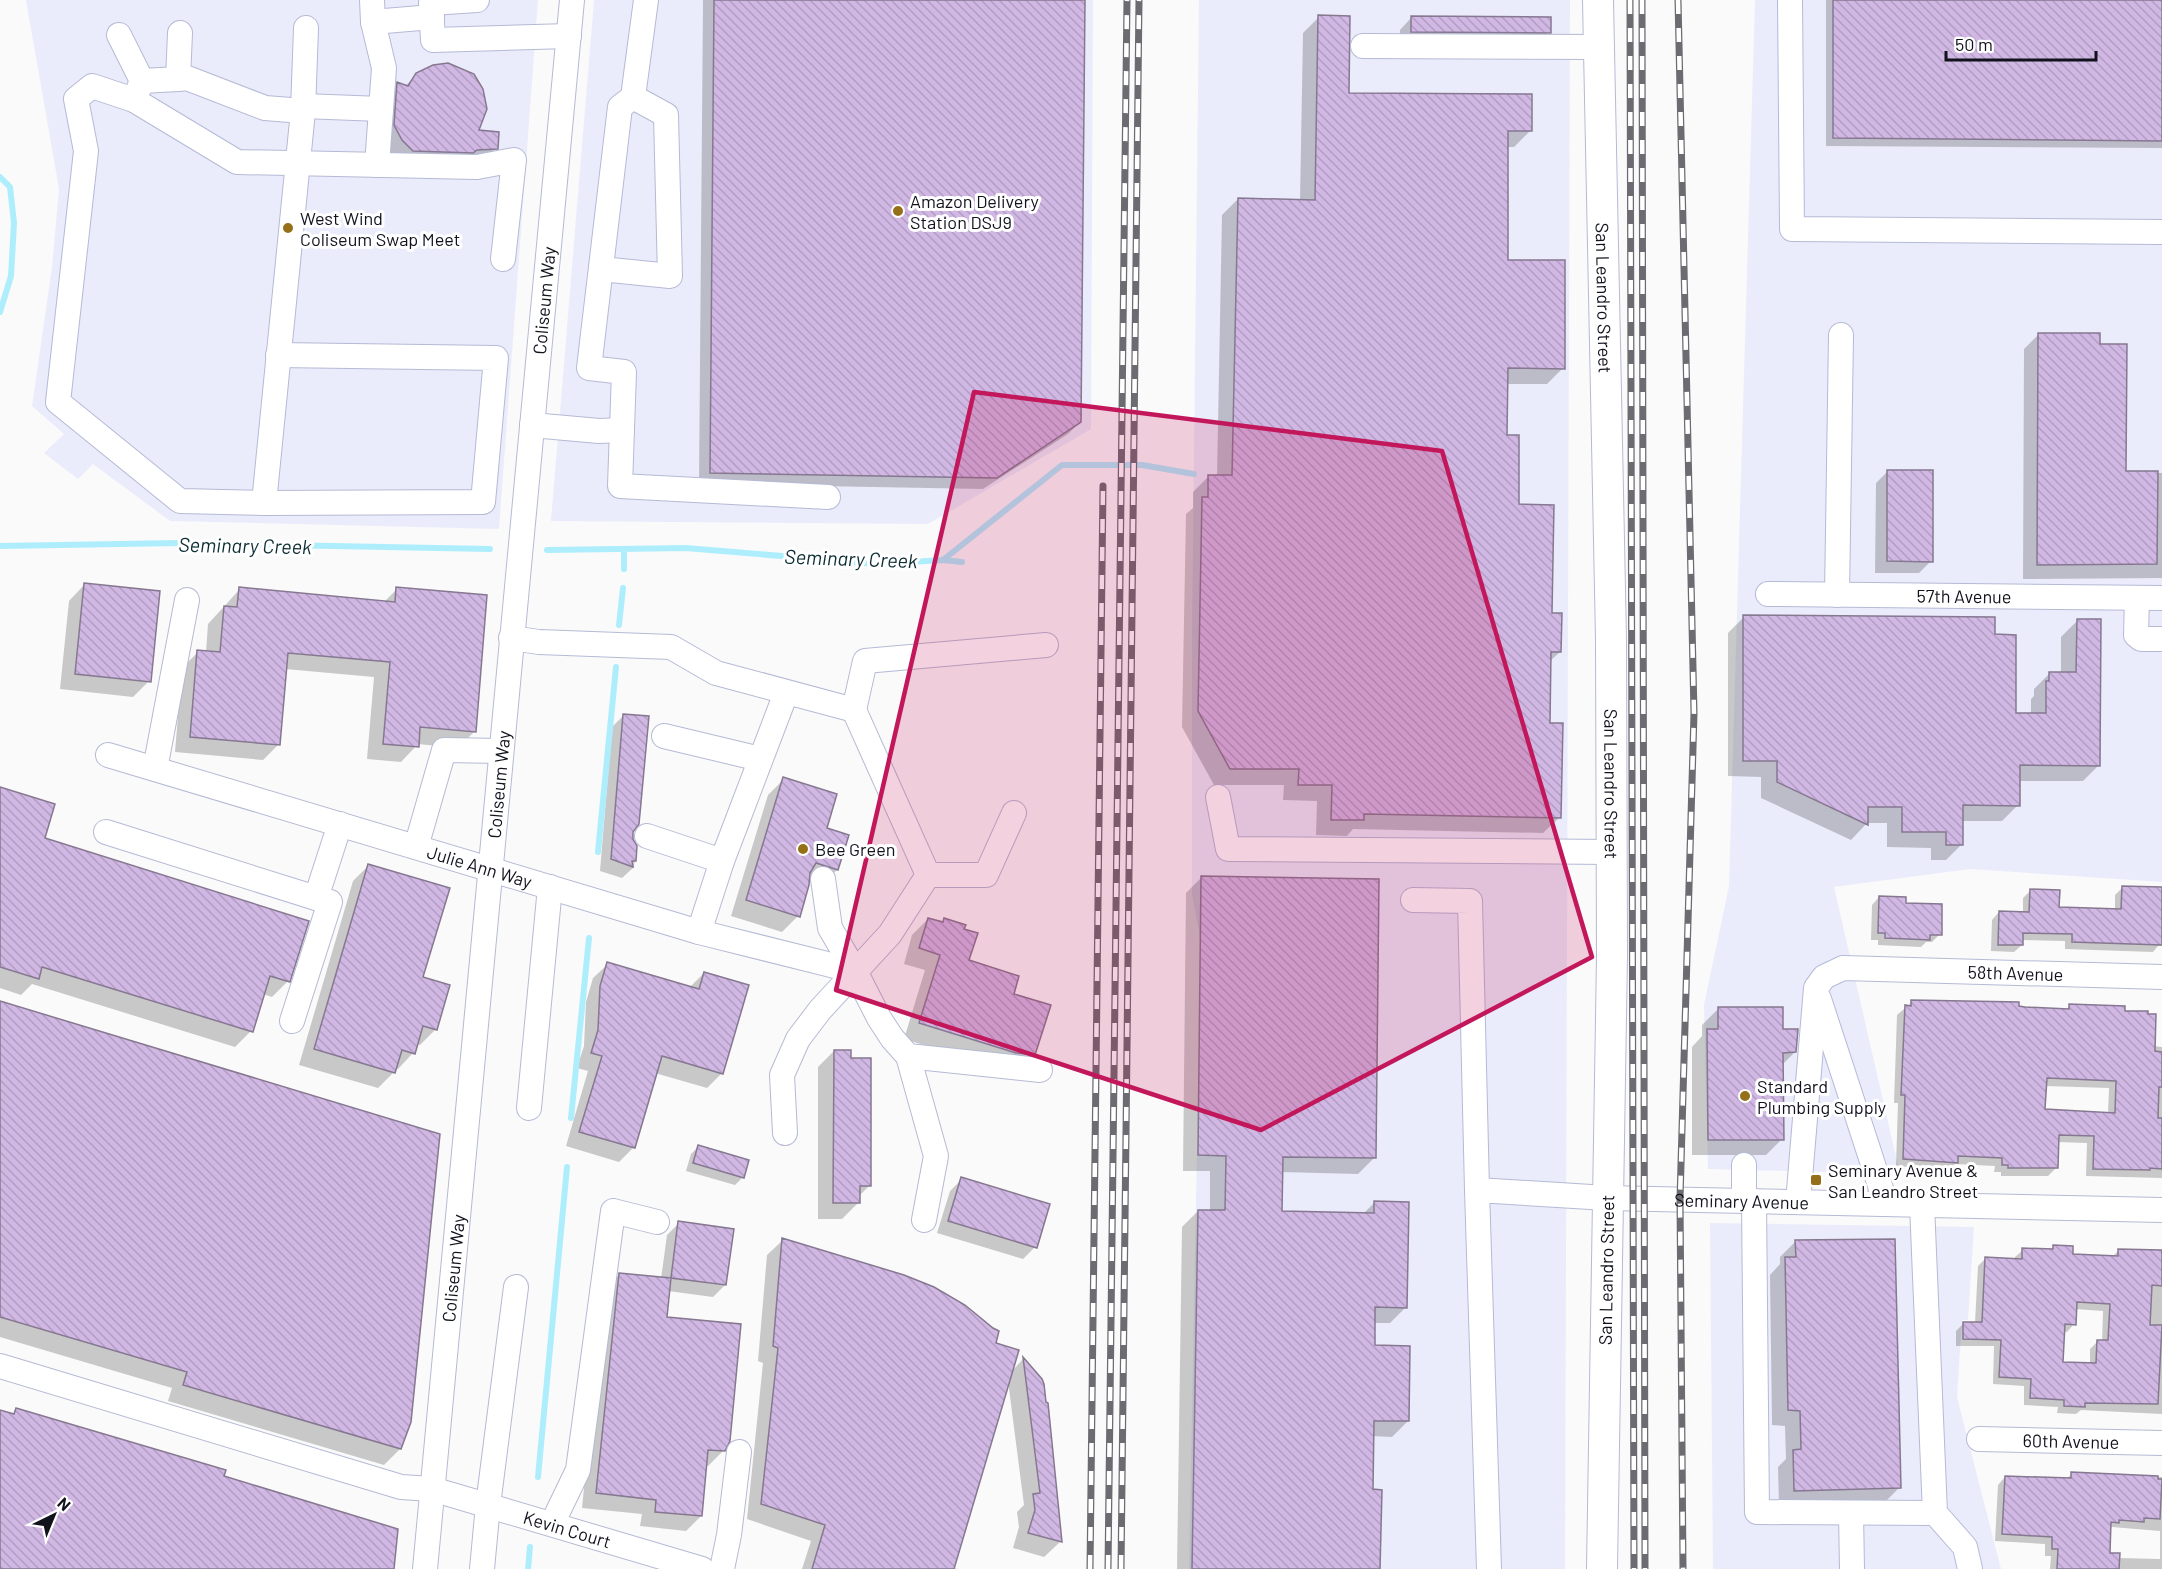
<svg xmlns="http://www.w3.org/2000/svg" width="2162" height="1569" viewBox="0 0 2162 1569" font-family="Barlow,sans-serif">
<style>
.built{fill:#eaecfb}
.shadow{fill:#0003;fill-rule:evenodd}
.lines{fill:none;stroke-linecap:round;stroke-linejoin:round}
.stream{stroke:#aeeefc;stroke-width:6}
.building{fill:url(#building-back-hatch);stroke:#867890;stroke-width:1.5;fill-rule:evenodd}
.minor-casing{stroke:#b5bad5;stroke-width:26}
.major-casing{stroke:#b5bad5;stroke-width:32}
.minor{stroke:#fff;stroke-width:24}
.major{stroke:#fff;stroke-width:30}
.rail-casing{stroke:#6b6b71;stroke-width:7}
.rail{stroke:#fff;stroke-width:4.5;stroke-dasharray:14;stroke-linecap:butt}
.marked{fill:#c2185b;fill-opacity:0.2;stroke:#c2185b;stroke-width:4.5;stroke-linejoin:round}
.poi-dot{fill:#957019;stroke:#fff;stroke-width:2}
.labels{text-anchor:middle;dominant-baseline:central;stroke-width:6;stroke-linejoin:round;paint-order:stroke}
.poi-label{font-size:18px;fill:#11121c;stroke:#fff;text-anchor:start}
.street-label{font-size:18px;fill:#11121c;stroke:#fff}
.water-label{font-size:20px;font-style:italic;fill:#0d2e34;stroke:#fff}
</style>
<defs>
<pattern id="building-back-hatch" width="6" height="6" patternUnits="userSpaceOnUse" patternTransform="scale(1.5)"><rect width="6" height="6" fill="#d1b8e4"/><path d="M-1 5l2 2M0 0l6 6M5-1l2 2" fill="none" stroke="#b29dc3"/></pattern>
</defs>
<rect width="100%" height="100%" fill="#fafafa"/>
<path class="built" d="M26,0H538L499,529L170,521L93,464L78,479L44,453L64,434L32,406L52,267L59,189Z
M594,0H1093L1091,429L928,524L551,521Z
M1199,0H1570L1565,1569H1189L1201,941L1192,895V637Z
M1755,0H2162V882L1970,869L1834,887L1900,1174L1708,1169L1704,1005L1729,886Z
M1710,1223L1974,1227L1968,1320H1962L1957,1397L2001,1569H1713Z"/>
<path class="shadow" d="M703,0H1083L1080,422L1068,434L983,489L699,484Z
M1826,0H2162V148L1826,146Z
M1319,17L1348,94L1530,131L1514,147H1507L1506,262L1563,368L1547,384H1506V436L1518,505L1560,652L1549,662L1548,724L1559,818L1543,833L1353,829L1347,836L1316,835L1317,801L1283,800L1284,785H1214L1182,727L1186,514L1193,508V492L1209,476L1217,477L1222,215L1238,199L1300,201L1303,33Z
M1411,18L1549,32L1537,44L1400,43V30Z
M417,75L496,148L481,164L387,156L382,99L398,84L405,86Z
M2039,334L2099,345L2125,473H2162V578L2023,579L2024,349Z
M1887,472L1931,561L1919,573H1875L1876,483Z
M84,585L149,681L133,697L60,689L69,601Z
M240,589L384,602L397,589L474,732L458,748L418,744L401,762L367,759L374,677L285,669L279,744L263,760L175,752L182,668L198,652H206L208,624Z
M1744,617L1994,636L2015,715H2031V699L2034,696V689L2050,673H2061V637L2077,621L2099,765L2083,781H2018V805L2002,821H1962V844L1946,860H1931V848L1887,847V823H1867L1851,840L1761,798V777L1728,776V633Z
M624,715L632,840L636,847L634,867L622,878L600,871L612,727Z
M784,779L825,829L837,870L821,885L808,881L798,916L782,932L731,916L768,795Z
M0,788L43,839L288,981L272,997L263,994L251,1031L235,1047L32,984L21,995L0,988Z
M369,865L422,978L436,1029L420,1045L416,1044L413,1053L398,1069L395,1068L394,1072L378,1088L299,1065L353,881Z
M1202,877L1374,1158L1358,1174L1281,1172V1213L1362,1215L1374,1203L1406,1307L1390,1323H1374L1373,1347L1408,1421L1392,1437L1372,1436L1371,1491L1379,1569H1177L1182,1227L1198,1211L1210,1212V1171H1183L1186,893Z
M2123,887L2162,889V946H2158L2153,952L2065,949V941L2022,940V945L2014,952L1991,951L1992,920L1999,912L2023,913V898L2030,891L2058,909L2115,910V895Z
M1879,897L1904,904L1940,934L1932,942H1926L1921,947L1878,945V940H1871L1872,905Z
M928,919L941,923L944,920L967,961L1012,995L1034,1054L1018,1070L999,1068L904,1039L925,970L904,964L912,935Z
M608,964L689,988L704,973L722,1073L707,1088L655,1073L634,1147L619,1162L566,1146L588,1071L577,1068L584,1046L586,1002L593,978Z
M1912,1002L2066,1010L2070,1006L2124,1012L2154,1046L2162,1047V1178L2086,1176L2087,1143L2057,1142L2056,1168L2048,1176H2001V1172H1994L1995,1166L1955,1164L1948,1170L1896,1166L1898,1103H1894L1897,1015ZM2045,1086L2109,1088L2108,1114L2044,1110Z
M0,1003L400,1449L384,1465L168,1401L172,1388L0,1337Z
M1718,1009L1782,1030L1795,1052L1782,1065V1139L1766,1155H1692V1047L1702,1036V1025Z
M834,1051L869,1186L858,1197V1203L842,1219H818V1067Z
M699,1146L743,1177L735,1185L686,1171L691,1154Z
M962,1179L1035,1247L1023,1259L937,1233L950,1191Z
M679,1223L725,1285L713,1297L668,1291L666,1318L724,1450L708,1466L705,1465L701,1516L686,1531L640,1526L642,1514L582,1508L604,1290L620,1274L661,1279L667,1235Z
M783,1240L994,1344L1012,1371L1023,1359L1041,1379L1045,1404H1047L1060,1542L1044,1557L1013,1548L1019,1527L1017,1512L1024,1505L1008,1381L953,1568L958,1569H802L811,1541L747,1519L763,1363L758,1361L767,1255Z
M1796,1241L1899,1488L1883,1504L1779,1506L1778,1467L1786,1459L1785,1426L1772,1425L1770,1275L1780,1264V1257Z
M2054,1246L2072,1255L2112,1257L2119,1250L2162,1251V1414L2081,1410L2076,1414L2057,1413L2058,1407L2024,1405V1386L1993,1384L1994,1346H1956V1331L1964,1323H1975L1978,1266L1985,1259L2015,1260V1257L2023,1250L2050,1251ZM2075,1309L2103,1311L2102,1342H2097L2090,1349V1365L2062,1363L2063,1331L2067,1332L2074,1324Z
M2072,1474L2162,1477V1569H2050L2051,1556H2045V1544L1995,1541L1998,1485L2005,1477L2066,1479ZM2112,1527L2160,1531V1559L2118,1558L2109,1555L2110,1529Z"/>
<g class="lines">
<path class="stream" d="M0,177L10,187L14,223L11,276L0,312
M0,546L179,543L490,549
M547,550L686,548L877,564L943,560L1062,465H1142L1194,474
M943,560L962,562
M624,569V549
M619,625L623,588
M598,852L616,667
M571,1118L589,938
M538,1477L567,1167
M528,1569L530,1547"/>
</g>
<path class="building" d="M714,0H1085L1081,422L997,478L710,473Z
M1833,0H2162V141L1833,138Z
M1318,15L1350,16L1349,93L1532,94V131H1508V260H1565V369L1508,368L1507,435H1519V504L1554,505L1552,613H1562L1561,652H1551L1550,723H1563L1561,818L1364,814V820H1331L1332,785H1298L1299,769H1230L1198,711L1202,497H1208V475H1232L1238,198L1315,200Z
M1411,16L1551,17V33L1411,32Z
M448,63L474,74L483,89L487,109L479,130L499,132L498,149L477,150L473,153L413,151L402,140L394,125L397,82L408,86L416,73L433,65Z
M2038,333H2100V344H2127L2126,471H2158L2157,564L2037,565Z
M1887,470H1933V562L1887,561Z
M84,583L160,591L151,682L75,674Z
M239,587L395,602L396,587L487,595L476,732L420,727L419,747L383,744L390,662L288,653L280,745L190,737L197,650L220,652L224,606L237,607Z
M1743,615L1995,617V634L2016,635V713H2046V681H2049V672H2076L2077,619H2101L2100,766L2020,765V806L1963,805V845H1946V832H1902V807H1868V825L1777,782V761H1743Z
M623,714L649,716L639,824L633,832V839L637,846L636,861H632L633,867L611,859Z
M783,777L837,794L827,828L849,835L838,870L816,863L810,873L809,885L800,917L746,900Z
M0,787L55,804L45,838L309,921L290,982L270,976L253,1032L42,967L39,979L0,967Z
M368,864L450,888L423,977L450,985L437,1030L423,1026L415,1054L402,1050L395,1073L314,1049Z
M1201,876L1379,879L1376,1158L1283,1157L1282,1211L1374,1213V1201L1409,1202L1407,1308L1375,1307V1345L1410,1346L1409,1421H1374L1373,1489L1382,1490L1380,1569H1192L1198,1210H1225L1226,1156L1198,1155Z
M2122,886L2162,887V945L2072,942V934L2023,933V945H1998L1999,911L2029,912L2030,889L2060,890L2059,907L2121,909Z
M1879,896L1906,897V903L1942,904V935H1930V940L1885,938V933H1878Z
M928,918L943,922L944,918L966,925L964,929L978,933L969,960L1019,976L1014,994L1051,1005L1035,1055L1016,1053L919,1023L940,955L919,948Z
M607,962L699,989L704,972L749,985L723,1074L662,1056L635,1148L579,1132L602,1056L591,1053L598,1030L600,986Z
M1911,1000L2019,1002V1006L2025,1007L2069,1009V1004L2125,1006V1011H2148V1014H2156L2155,1051L2162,1052V1087H2159L2158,1118H2162V1169L2150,1168V1170L2093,1169L2094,1136L2059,1135L2058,1168H2008V1165H2002V1158L1958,1156V1163L1903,1159L1905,1095H1901L1905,1005L1911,1006ZM2047,1078L2116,1081L2115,1113L2045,1109Z
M0,1001L440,1134L411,1422L401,1449L183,1385L187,1372L0,1317Z
M1718,1007H1783V1029H1798L1796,1052L1783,1053L1784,1140H1708L1707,1029H1718Z
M834,1050H851V1058H871V1186H860V1203H833Z
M698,1145L749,1160L744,1178L693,1163Z
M961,1177L1050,1204L1037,1248L948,1221Z
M678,1221L734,1229L726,1285L671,1278Z
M782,1238L904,1275L934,1287L965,1305L993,1328L999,1331L996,1343L1019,1350L954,1569H812L825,1525L761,1504L778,1348L773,1346Z
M1895,1239L1901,1488L1794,1491L1793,1450L1801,1449L1800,1411L1788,1410L1785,1257H1796L1795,1240Z
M2053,1245L2073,1246V1254L2118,1256V1249L2162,1250V1286L2152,1285L2150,1325H2162L2158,1404L2085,1403V1407L2064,1406V1400L2030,1398L2031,1379L1999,1377L2001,1340L1963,1339V1322H1982L1985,1257L2022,1259V1248L2053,1249ZM2077,1302L2110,1304L2108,1340H2097L2096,1363L2063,1362L2065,1324L2076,1325Z
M619,1273L671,1278L667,1317L741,1324L730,1441L725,1451L708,1450L702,1516L655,1512L656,1500L596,1493Z
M1023,1357L1042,1379L1044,1384L1046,1402L1048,1403L1062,1542L1028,1533L1035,1510L1033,1494L1040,1493Z
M16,1408L226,1470L224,1476L398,1529L394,1569H0V1410L14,1414Z
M2071,1472L2158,1476V1479H2162L2160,1519L2144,1518V1522L2119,1520V1523L2111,1522L2110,1553H2120L2119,1569H2057L2058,1549H2052V1537L2002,1534L2005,1476L2071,1478Z"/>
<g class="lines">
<g class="minor-casing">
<g id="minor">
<path d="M372,0L373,22L432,17"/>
<path d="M477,0L431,3L433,40L569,36"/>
<path d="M646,0L633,97L620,107L589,368L624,372L620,486L828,497"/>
<path d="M1790,0L1792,229L2162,232"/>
<path d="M373,22L384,68L377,165"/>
<path d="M119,35L142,81L178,79L180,33"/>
<path d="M1363,46L1599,47"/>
<path d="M178,79L187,78L265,108L303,111L306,28"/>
<path d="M142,81L134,100L92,86L76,99L86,151L58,402L180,501L264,503L303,111"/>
<path d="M134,100L237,162L477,167L514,160L503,259"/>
<path d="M303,106L381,109"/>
<path d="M601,269L670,276L666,115L633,97"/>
<path d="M532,425L599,431L622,430"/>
<path d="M264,503L483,502L496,358L278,355"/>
<path id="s1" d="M1768,594L2162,598"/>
<path d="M1837,595L1841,335"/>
<path d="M2137,598L2136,635L2141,639H2162"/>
<path d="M511,638L539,642L671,647L716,673L854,710L865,661L1046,645"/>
<path d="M854,710L928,875"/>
<path d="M664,736L760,759"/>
<path id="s2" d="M108,755L699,932L855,971"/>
<path d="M155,769L187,600"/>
<path d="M1218,797L1228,849L1611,852"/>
<path d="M106,832L316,898"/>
<path d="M647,836L722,861L699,932"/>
<path d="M416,847L444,750L501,751"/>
<path d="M722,861L786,693"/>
<path d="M823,879L830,928L855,971L879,1018L892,1038L908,1056L1040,1070"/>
<path d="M1413,900L1470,901L1477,1190"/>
<path d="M1819,999L1886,1204"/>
<path d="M292,1021L330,902L316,898L340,824"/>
<path d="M908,1056L936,1156L924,1220"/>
<path d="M529,1108L550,887"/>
<path d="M785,1133L782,1075L798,1039L820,1010L890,934L928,875H986L1014,813"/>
<path d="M1744,1165V1200"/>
<path d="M1754,1201L1757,1512L1935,1513"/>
<path id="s3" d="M1798,1202L1816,988L1824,977L1843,968L2162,977"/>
<path d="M1922,1205L1935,1513L1965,1547L1970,1569"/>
<path id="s4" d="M0,1366L401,1487L432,1489L702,1569"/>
<path id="s5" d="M1979,1439L2162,1443"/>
<path d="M1851,1513L1852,1569"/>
<path d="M552,1524L578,1470L613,1211L657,1222"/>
<path id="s6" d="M425,1569L572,0"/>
<path d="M482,1569L488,1505L516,1287"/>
<path d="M722,1569L729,1535L739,1452"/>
<path id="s7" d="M1489,1569L1477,1190L1607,1198L2162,1210"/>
</g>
</g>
<g class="major-casing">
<g id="major">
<path id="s8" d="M1598,0L1611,639L1612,956L1602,1569"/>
</g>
</g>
<use href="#minor" class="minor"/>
<use href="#major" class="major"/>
<g class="rail-casing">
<path id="rail" d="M1630,0L1634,1569
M1642,0L1645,1569
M1678,0L1694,713L1680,1199L1683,1569
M1090,1569L1103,486
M1108,1569L1127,0
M1121,1569L1139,0"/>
</g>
<use href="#rail" class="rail"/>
</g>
<path class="marked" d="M974,392L1442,451L1592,957L1261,1130L836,990Z"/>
<g class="poi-dot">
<circle cx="898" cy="211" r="6"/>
<circle cx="288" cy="228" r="6"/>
<circle cx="803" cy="849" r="6"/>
<circle cx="1745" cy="1096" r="6"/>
<rect x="1810" y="1174" width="12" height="12" rx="3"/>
</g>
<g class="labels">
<g class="poi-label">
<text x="910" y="201">Amazon Delivery<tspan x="910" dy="21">Station DSJ9</tspan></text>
<text x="300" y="218">West Wind<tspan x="300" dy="21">Coliseum Swap Meet</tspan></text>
<text x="815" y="849">Bee Green</text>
<text x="1757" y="1086">Standard<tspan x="1757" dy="21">Plumbing Supply</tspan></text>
<text x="1828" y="1170">Seminary Avenue &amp;<tspan x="1828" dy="21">San Leandro Street</tspan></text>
</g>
<g class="street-label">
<text stroke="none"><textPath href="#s8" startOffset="298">San Leandro Street</textPath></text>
<text stroke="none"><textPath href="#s6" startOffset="1274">Coliseum Way</textPath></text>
<text stroke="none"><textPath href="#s1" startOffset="196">57th Avenue</textPath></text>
<text stroke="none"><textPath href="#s6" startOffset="788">Coliseum Way</textPath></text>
<text stroke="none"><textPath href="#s8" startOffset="784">San Leandro Street</textPath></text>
<text stroke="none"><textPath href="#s2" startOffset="388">Julie Ann Way</textPath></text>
<text stroke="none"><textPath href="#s3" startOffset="422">58th Avenue</textPath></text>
<text stroke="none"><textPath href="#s7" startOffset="644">Seminary Avenue</textPath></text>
<text stroke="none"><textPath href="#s6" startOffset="302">Coliseum Way</textPath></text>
<text transform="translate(1606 1270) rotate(-89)">San Leandro Street</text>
<text stroke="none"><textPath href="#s5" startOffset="92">60th Avenue</textPath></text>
<text stroke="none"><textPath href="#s4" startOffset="591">Kevin Court</textPath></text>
</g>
<g class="water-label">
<text transform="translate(245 545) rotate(1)">Seminary Creek</text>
<text transform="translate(851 558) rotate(2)">Seminary Creek</text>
</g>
</g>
<g transform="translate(54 1515) rotate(43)" stroke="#ffffff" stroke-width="4.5" paint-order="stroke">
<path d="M0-4.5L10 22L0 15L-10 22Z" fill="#11121c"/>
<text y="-9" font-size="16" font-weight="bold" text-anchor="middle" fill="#11121c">N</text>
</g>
<path d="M1946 51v9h150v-9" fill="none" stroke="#11121c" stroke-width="3"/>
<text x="1955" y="51" font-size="18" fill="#11121c" stroke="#ffffff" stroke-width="4.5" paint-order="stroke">50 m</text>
</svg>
